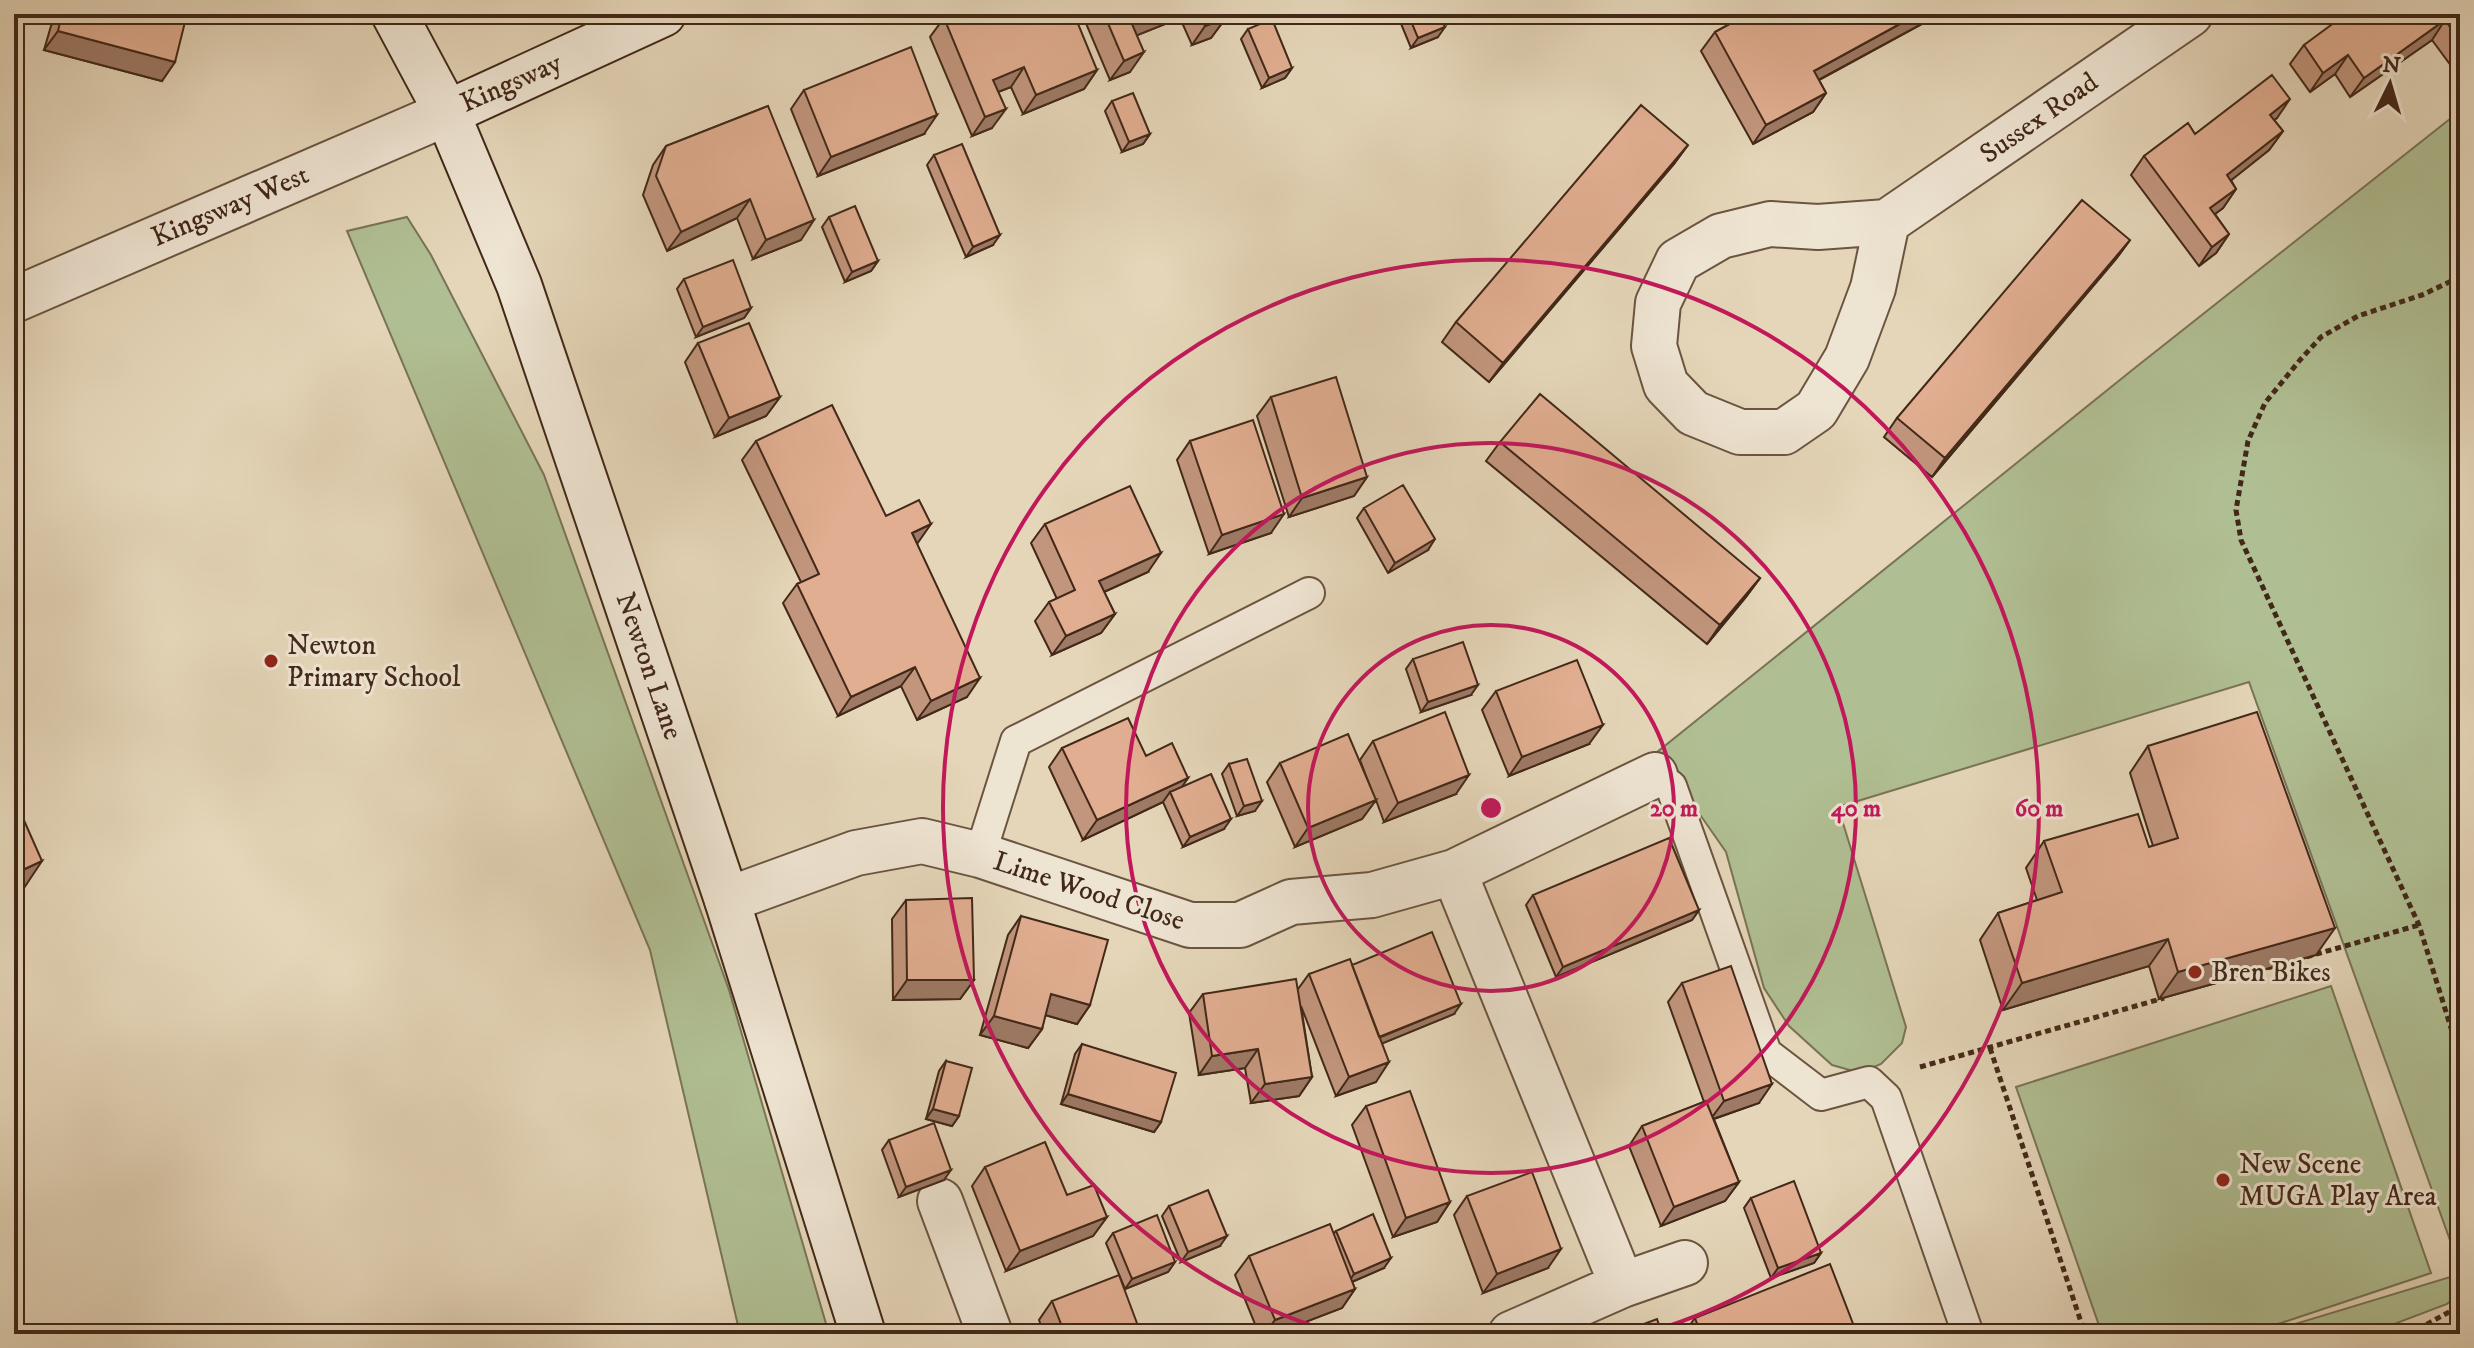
<svg xmlns="http://www.w3.org/2000/svg" width="2474" height="1348" viewBox="0 0 2474 1348" font-family="'IM FELL DW Pica',serif">
<style>
.green{fill:#b0bf93;stroke:#797456;stroke-width:2}
.lines{fill:none;stroke-linecap:round;stroke-linejoin:round}
.lane-casing{stroke:#6b5440;stroke-width:34}
.street-casing{stroke:#6b5440;stroke-width:48}
.secondary-casing{stroke:#422818;stroke-width:48}
.path{stroke:#422818;stroke-width:5;stroke-dasharray:6 4;stroke-linecap:butt}
.lane{stroke:#eee4d2;stroke-width:30}
.street{stroke:#eee4d2;stroke-width:44}
.secondary{stroke:#eee4d2;stroke-width:44}
.wall{fill:#c2967d;stroke:#422818;stroke-width:2}
.shaded-wall{fill:#9e7a66;stroke:#422818;stroke-width:2}
.building{fill:#e1ae91;stroke:#422818;stroke-width:2}
.ring{fill:none;stroke:#c2185b;stroke-width:4}
.poi-dot{fill:#8f2418;stroke:#eee4d2;stroke-width:3}
.labels{text-anchor:middle;dominant-baseline:central;stroke-width:6;stroke-linejoin:round;paint-order:stroke}
.street-label{font-size:28px;fill:#422818;stroke:#eee4d2}
.poi-label{font-size:28px;fill:#422818;stroke:#eee4d2;text-anchor:start}
.centre{fill:#c2185b;stroke:#eee4d2;stroke-width:4}
.ring-label{font-size:24px;text-anchor:middle;font-weight:bold;fill:#c2185b;stroke:#eee4d2;stroke-width:6;stroke-linejoin:round;paint-order:stroke}
</style>
<rect width="100%" height="100%" fill="#e5d6b9"/>
<filter id="stains"><feTurbulence type="fractalNoise" baseFrequency=".0025" numOctaves="4"/><feColorMatrix values="0 0 0 0 .2 0 0 0 0 .09 0 0 0 0 .02 0 0 0 .5 -.17"/></filter>
<radialGradient id="worn" r=".72"><stop offset=".6" stop-color="#630" stop-opacity="0"/><stop offset="1" stop-color="#630" stop-opacity=".3"/></radialGradient>
<path class="green" d="M2460,111V1268L2249,682L1838,807L1906,1027L1902,1043L1881,1064L1860,1073L1832,1065L1789,1026L1764,988L1726,852L1694,806L1651,757L2136,367Z
M407,217L431,255L544,475L729,990L829,1334H740L650,950L347,231Z
M2331,986L2431,1273L2248,1334H2102L2016,1087Z
M2460,1274V1292L2447,1304L2368,1334H2262Z"/>
<g class="lines">
<g class="lane-casing">
<path id="lane" d="M1655,775L1671,786L1766,1053L1821,1095L1869,1082L1886,1098L1968,1334
M980,855L1016,741L1309,593"/>
</g>
<g class="street-casing">
<path id="street" d="M1887,222L1873,288L1847,358L1816,410L1784,432H1740L1693,413L1666,385L1654,346L1658,303L1678,261L1721,236L1770,224L1818,227L1887,222L2190,14
M14,300L447,113
M1454,872L1622,1285
M727,900L856,853L922,841L980,855L1190,925H1240L1291,902L1372,895L1454,872L1655,775
M940,1201L990,1334
M1511,1334L1622,1285L1685,1263"/>
</g>
<g class="secondary-casing">
<path id="secondary" d="M394,14L447,113L519,285L727,900L863,1334
M447,113L663,14"/>
</g>
<path class="path" d="M2460,277L2422,295L2358,316L2321,337L2300,360L2265,403L2248,441L2236,510L2241,540L2419,925L2460,1057
M2239,976L2419,925
M1990,1048L2085,1334
M1920,1067L2164,998
M2409,1334L2460,1306"/>
<use href="#lane" class="lane"/>
<use href="#street" class="street"/>
<use href="#secondary" class="secondary"/>
</g>
<path class="wall" d="M59,14L99,16V14H187L162,81L44,50L51,26Z
M1082,14H1223L1225,19L1211,38L1192,45L1180,18L1137,35L1130,72L1110,80Z
M1397,14H1439L1438,37L1411,48Z
M1748,14H1940L1819,80L1826,93L1813,112L1753,144L1701,51L1715,32Z
M2460,14V61L2452,67L2432,40L2350,97L2335,74L2310,92L2290,64L2304,45Z
M944,18L1097,70L1084,89L1023,114L1011,87L998,92L992,128L972,136L930,37Z
M1248,29L1292,68L1285,78L1262,88L1241,39Z
M804,90L924,134L818,176L791,109Z
M1112,101L1150,134L1143,144L1122,152L1105,111Z
M768,106L801,240L753,259L737,218L667,251L643,195L653,165L666,146Z
M2277,118L2274,120L2283,131L2269,150L2231,180L2236,189L2223,208L2215,214L2229,234L2216,253L2199,266L2131,175L2144,156L2195,134Z
M1688,145L1674,164L1489,382L1442,342L1456,322Z
M934,155L993,245L966,257L927,165Z
M829,217L878,261L871,271L845,282L822,227Z
M2130,240L2116,259L1932,477L1884,437L1897,418Z
M684,279L751,308L744,318L696,337L677,289Z
M698,343L780,397L766,416L715,437L685,362Z
M1271,397L1367,477L1354,496L1289,517L1257,416Z
M756,441L886,516L917,544L967,697L917,720L901,686L838,716L783,603L797,584L801,582L742,460Z
M1190,441L1271,533L1209,554L1177,460Z
M1500,442L1760,578L1746,597L1707,644L1486,461Z
M1364,508L1428,550L1388,573L1357,518Z
M1045,524L1148,572L1104,592L1115,614L1101,633L1052,655L1035,621L1049,602L1057,599L1031,543Z
M1413,659L1471,695L1421,712L1406,669Z
M1496,691L1589,744L1509,776L1482,710Z
M1373,741L1456,794L1384,822L1376,800L1362,819L1295,847L1267,782L1280,763L1371,789L1360,760Z
M2148,746L2316,955L2159,999L2149,966L2003,1010L1980,940L1998,913L2037,900L2026,868L2044,841L2149,847L2153,846L2130,773Z
M1062,748L1146,756L1188,778L1182,786L1224,829L1183,847L1163,802L1083,840L1049,767Z
M1229,764L1255,811L1237,816L1222,774Z
M1533,895L1699,910L1692,920L1556,977L1526,905Z
M906,900L974,980L960,999L893,1000L892,919Z
M1021,916L1090,1005L1077,1024L1045,1015L1042,1029L1028,1048L980,1035L1008,935Z
M1352,965L1454,1014L1382,1043L1376,1082L1336,1096L1301,1006L1312,1077L1299,1096L1251,1103L1245,1068L1199,1075L1189,1013L1203,994L1298,989L1309,974Z
M1682,983L1759,1103L1714,1119L1739,1182L1725,1201L1661,1226L1629,1146L1642,1126L1704,1102L1668,1002Z
M1082,1044L1161,1122L1154,1132L1061,1104L1075,1054Z
M946,1061L959,1116L952,1126L926,1119L939,1071Z
M1366,1106L1450,1202L1437,1222L1393,1237L1352,1125Z
M889,1140L944,1180L899,1197L882,1150Z
M985,1167L1107,1217L1093,1236L1006,1271L972,1186Z
M1467,1196L1548,1268L1483,1293L1454,1215Z
M1751,1198L1821,1253L1814,1263L1771,1278L1744,1208Z
M1169,1206L1220,1246L1181,1262L1162,1216Z
M1336,1231L1384,1268L1352,1282L1355,1289L1342,1308L1274,1334H1259L1235,1275L1249,1256L1334,1233Z
M1113,1233L1175,1262L1168,1272L1125,1289L1106,1243Z
M1052,1301L1141,1334H1044L1039,1320Z
M1695,1318L1857,1334H1683Z"/>
<path class="shaded-wall" d="M1156,14H1182L1180,18L1118,43L1132,24Z
M1255,14H1265L1251,20Z
M1918,14H1940L1800,90L1814,71Z
M1225,19L1211,38L1192,45L1205,26Z
M2445,20L2432,40L2350,97L2364,78Z
M1445,27L1438,37L1411,48L1418,38Z
M58,31L175,62L162,81L44,50Z
M1144,52L1130,72L1110,80L1124,61Z
M2348,55L2335,74L2310,92L2323,73Z
M2460,55V61L2452,67Z
M1024,67L1011,87L980,99L993,80Z
M1292,68L1285,78L1262,88L1269,78Z
M1097,70L1084,89L1023,114L1036,95Z
M1826,93L1813,112L1753,144L1766,125Z
M2290,99L2277,118L2256,134L2270,115Z
M1006,109L992,128L972,136L985,117Z
M937,115L924,134L818,176L831,157Z
M2283,131L2269,150L2214,194L2227,175Z
M1150,134L1143,144L1122,152L1129,142Z
M1688,145L1674,164L1489,382L1503,363Z
M2236,189L2223,208L2197,227L2210,208Z
M750,199L737,218L667,251L681,232Z
M814,220L801,240L753,259L766,240Z
M2229,234L2216,253L2199,266L2212,247Z
M1000,235L993,245L966,257L973,247Z
M2130,240L2116,259L1932,477L1945,458Z
M878,261L871,271L845,282L852,272Z
M751,308L744,318L696,337L703,327Z
M780,397L766,416L715,437L729,418Z
M1367,477L1354,496L1289,517L1302,498Z
M1284,514L1271,533L1209,554L1222,535Z
M931,524L917,544L912,533Z
M1435,539L1428,550L1388,573L1395,563Z
M1161,553L1148,572L1086,600L1099,581Z
M1760,578L1746,597L1707,644L1720,625Z
M1115,614L1101,633L1052,655L1066,636Z
M915,667L901,686L838,716L851,697Z
M980,678L967,697L917,720L931,701Z
M1478,685L1471,695L1421,712L1428,702Z
M1603,725L1589,744L1509,776L1522,757Z
M1469,775L1456,794L1384,822L1398,803Z
M1188,778L1175,797L1170,792L1163,802L1083,840L1097,820Z
M1376,800L1362,819L1295,847L1308,828Z
M1262,801L1255,811L1237,816L1244,806Z
M1231,819L1224,829L1183,847L1190,837Z
M42,861L24,888L14,892V874Z
M1699,910L1692,920L1556,977L1563,967Z
M2335,928L2316,955L2159,999L2178,972Z
M2168,939L2149,966L2003,1010L2022,983Z
M907,980H974L960,999L893,1000Z
M1051,994L1090,1005L1077,1024L1038,1013Z
M1461,1004L1454,1014L1364,1051L1371,1041Z
M994,1016L1042,1029L1028,1048L980,1035Z
M1258,1049L1245,1068L1199,1075L1212,1056Z
M1389,1062L1376,1082L1336,1096L1349,1077Z
M1312,1077L1299,1096L1251,1103L1265,1084Z
M1772,1084L1759,1103L1710,1120L1724,1101Z
M1068,1094L1161,1122L1154,1132L1061,1104Z
M933,1109L959,1116L952,1126L926,1119Z
M951,1170L944,1180L899,1197L906,1187Z
M1739,1182L1725,1201L1661,1226L1674,1207Z
M1450,1202L1437,1222L1393,1237L1406,1218Z
M1107,1217L1093,1236L1006,1271L1020,1251Z
M1227,1236L1220,1246L1181,1262L1188,1252Z
M1561,1249L1548,1268L1483,1293L1497,1274Z
M1821,1253L1814,1263L1771,1278L1778,1268Z
M1391,1258L1384,1268L1347,1284L1354,1274Z
M1175,1262L1168,1272L1125,1289L1132,1279Z
M1355,1289L1342,1308L1274,1334H1264L1275,1320Z"/>
<path class="building" d="M62,14H92L107,18L108,14H187L175,62L58,31Z
M952,14H1074L1097,70L1036,95L1024,67L993,80L1006,109L985,117L944,18Z
M1104,14H1156L1132,24L1144,52L1124,61Z
M1200,14H1223L1225,19L1205,26Z
M1408,14H1439L1445,27L1418,38Z
M1748,14H1918L1814,71L1826,93L1766,125L1715,32Z
M2346,14H2460V41L2445,20L2364,78L2348,55L2323,73L2304,45Z
M1272,19L1292,68L1269,78L1248,29Z
M911,47L937,115L831,157L804,90Z
M2272,75L2290,99L2270,115L2283,131L2227,175L2236,189L2210,208L2229,234L2212,247L2144,156L2188,123L2195,134Z
M1133,93L1150,134L1129,142L1112,101Z
M1641,105L1688,145L1503,363L1456,322Z
M768,106L814,220L766,240L750,199L681,232L656,176L666,146Z
M962,144L1000,235L973,247L934,155Z
M2082,200L2130,240L1945,458L1897,418Z
M855,206L878,261L852,272L829,217Z
M733,260L751,308L703,327L684,279Z
M749,323L780,397L729,418L698,343Z
M1336,377L1367,477L1302,498L1271,397Z
M1540,394L1760,578L1720,625L1500,442Z
M832,405L886,516L919,500L931,524L912,533L980,678L931,701L915,667L851,697L797,584L819,574L756,441Z
M1253,420L1284,514L1222,535L1190,441Z
M1403,485L1435,539L1395,563L1364,508Z
M1130,486L1161,553L1099,581L1115,614L1066,636L1049,602L1075,590L1045,524Z
M1463,642L1478,685L1428,702L1413,659Z
M1577,660L1603,725L1522,757L1496,691Z
M1445,712L1469,775L1398,803L1373,741Z
M2257,712L2335,928L2178,972L2168,939L2022,983L1998,913L2062,892L2044,841L2138,814L2149,847L2178,838L2148,746Z
M1128,718L1146,756L1172,743L1188,778L1097,820L1062,748Z
M1348,734L1376,800L1308,828L1280,763Z
M1247,759L1262,801L1244,806L1229,764Z
M1211,774L1231,819L1190,837L1170,792Z
M15,800L42,861L14,874V801Z
M1669,838L1699,910L1563,967L1533,895Z
M972,898L974,980H907L906,900Z
M1021,916L1108,940L1090,1005L1051,994L1042,1029L994,1016Z
M1432,932L1461,1004L1379,1037L1352,965Z
M1350,959L1389,1062L1349,1077L1309,974Z
M1731,966L1772,1084L1724,1101L1682,983Z
M1296,979L1312,1077L1265,1084L1258,1049L1212,1056L1203,994Z
M1082,1044L1176,1073L1161,1122L1068,1094Z
M946,1061L972,1068L959,1116L933,1109Z
M1410,1091L1450,1202L1406,1218L1366,1106Z
M1706,1101L1739,1182L1674,1207L1642,1126Z
M934,1123L951,1170L906,1187L889,1140Z
M1045,1142L1067,1195L1094,1185L1107,1217L1020,1251L985,1167Z
M1532,1172L1561,1249L1497,1274L1467,1196Z
M1794,1181L1821,1253L1778,1268L1751,1198Z
M1208,1190L1227,1236L1188,1252L1169,1206Z
M1373,1214L1391,1258L1354,1274L1336,1231Z
M1157,1215L1175,1262L1132,1279L1113,1233Z
M1330,1224L1355,1289L1275,1320L1249,1256Z
M1830,1264L1857,1334H1701L1695,1318Z
M1119,1275L1141,1334H1065L1052,1301Z
M1657,1319L1662,1334H1617Z"/>
<g class="ring">
<circle cx="1491" cy="808" r="183"/>
<circle cx="1491" cy="808" r="365"/>
<path d="M1335 1333A548 548 0 1 1 1647 1333"/>
</g>
<g class="poi-dot">
<circle cx="271" cy="661" r="8"/>
<circle cx="2195" cy="972" r="8"/>
<circle cx="2223" cy="1180" r="8"/>
</g>
<g class="labels">
<g class="street-label">
<text transform="translate(511 83) rotate(-24)">Kingsway</text>
<text transform="translate(2039 118) rotate(-35)">Sussex Road</text>
<text transform="translate(230 206) rotate(-23)">Kingsway West</text>
<text transform="translate(649 666) rotate(71)">Newton Lane</text>
<text transform="translate(1089 891) rotate(18)">Lime Wood Close</text>
</g>
<g class="poi-label">
<text x="287" y="645">Newton<tspan x="287" dy="32">Primary School</tspan></text>
<text x="2211" y="972">Bren Bikes</text>
<text x="2239" y="1164">New Scene<tspan x="2239" dy="32">MUGA Play Area</tspan></text>
</g>
</g>
<circle cx="1491" cy="808" r="12" class="centre"/>
<g class="ring-label">
<text x="1674" y="816">20 m</text>
<text x="1856" y="816">40 m</text>
<text x="2039" y="816">60 m</text>
</g>
<rect width="2474" height="1348" fill="none" stroke="#e5d6b9" stroke-width="48"/>
<rect x="16" y="16" width="2442" height="1316" fill="none" stroke="#422818" stroke-width="4"/>
<rect x="24" y="24" width="2426" height="1300" fill="none" stroke="#422818" stroke-width="2"/>
<g transform="translate(2390 84) rotate(5)" stroke="#eee4d2" stroke-width="6" paint-order="stroke">
<path d="M0-6L14 30L0 20L-14 30Z" fill="#422818"/>
<text y="-12" font-size="22" font-weight="bold" text-anchor="middle" fill="#422818">N</text>
</g>
<rect width="100%" height="100%" filter="url(#stains)"/>
<rect width="100%" height="100%" fill="url(#worn)"/>
</svg>
